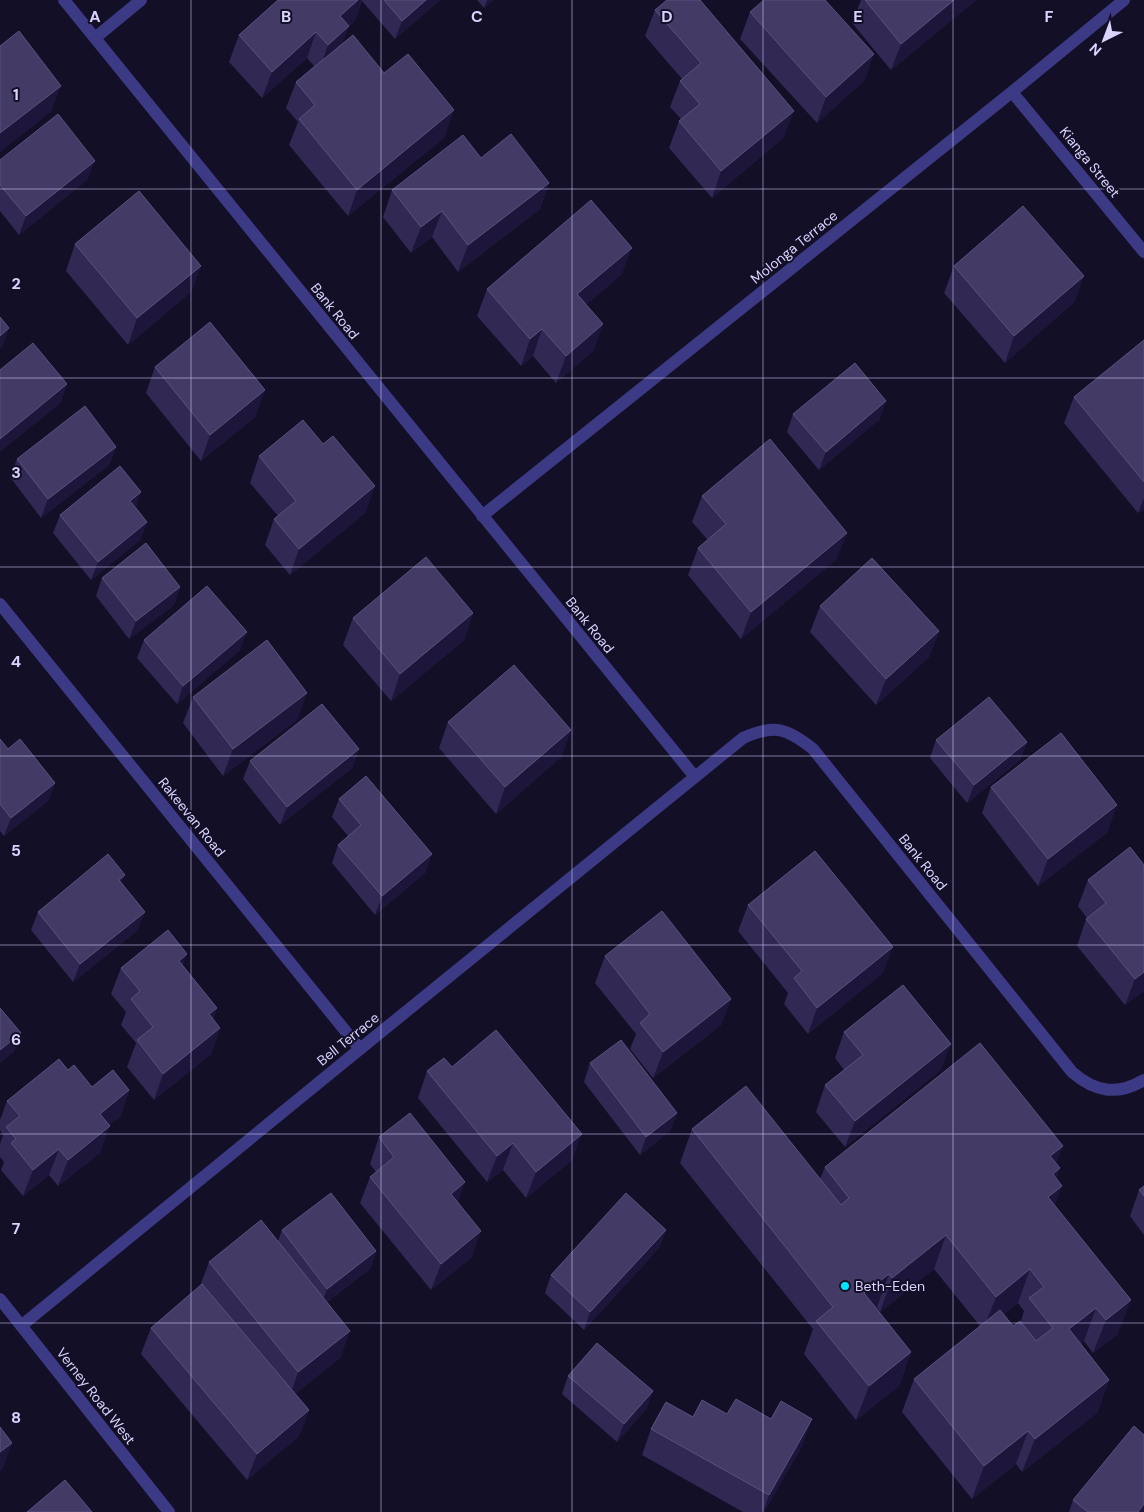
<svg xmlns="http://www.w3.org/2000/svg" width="1144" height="1512" viewBox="0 0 1144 1512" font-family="'DM Sans',sans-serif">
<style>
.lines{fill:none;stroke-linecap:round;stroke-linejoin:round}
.minor{stroke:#3d3a85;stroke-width:12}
.wall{fill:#312854;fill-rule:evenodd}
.shaded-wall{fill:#1d163a}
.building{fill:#433a66;stroke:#5a527e}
.grid{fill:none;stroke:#d9d4ff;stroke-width:1;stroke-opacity:0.55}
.poi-dot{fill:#00e5ff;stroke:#130f26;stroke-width:2}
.labels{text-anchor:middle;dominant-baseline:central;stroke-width:4;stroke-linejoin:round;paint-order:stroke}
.street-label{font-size:14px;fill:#d9d4ff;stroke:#130f26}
.poi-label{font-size:14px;fill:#d9d4ff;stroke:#130f26;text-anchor:start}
.grid-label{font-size:16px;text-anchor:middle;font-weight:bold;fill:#d9d4ff;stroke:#130f26;stroke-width:4;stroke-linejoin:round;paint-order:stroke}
</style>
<rect width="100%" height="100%" fill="#130f26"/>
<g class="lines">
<path class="minor" d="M64,0L695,777
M95,38L141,0
M1012,92L1144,252
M482,516L1012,92L1124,0
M0,604L360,1049
M0,1299L169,1512
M21,1326L360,1049L743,738C774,724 787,728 813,749L1072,1072C1095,1092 1117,1096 1144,1080"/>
</g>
<path class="wall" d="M278,0H440L395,39L362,1L355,20L349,26L342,43L384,73L445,137L348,216L289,145L298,122L286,108L296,82L314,66L307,58L262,98L229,62L239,35Z
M477,0H493L484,8Z
M861,0H976L891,70L852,23Z
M655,10L784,137L712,198L669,148L679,121L681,119L670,107L680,81L682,79L645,36Z
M750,12L865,80L817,123L740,39Z
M481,158L549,183L540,209L458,272L432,237L411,253L383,217L392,190Z
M0,160L88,179L19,235L0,211Z
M75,244L201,266L191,292L128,345L66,271Z
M954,266L1084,276L1074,302L1005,363L944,293Z
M622,274L586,305L594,350L556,383L533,356L521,366L477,316L487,289Z
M1144,340V509L1138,513L1064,423L1074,397Z
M155,367L256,416L201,461L146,393Z
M793,414L880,419L819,470L787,432Z
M116,447L109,465L41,518L10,477L17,459Z
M259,456L366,512L290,575L265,545L274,519L278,516L250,483Z
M702,496L837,559L741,639L688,575L698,548L708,540L692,522Z
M136,507L147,522L140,540L91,580L53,533L60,515Z
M102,578L180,587L174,605L129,639L96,596Z
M820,606L939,631L929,657L876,705L810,632Z
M473,613L464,640L391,701L343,645L353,618Z
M144,640L240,650L177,704L137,658Z
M193,697L298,719L223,776L183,723Z
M448,722L571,730L561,757L496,814L439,748Z
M0,739L8,749L55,783L48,801L4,836L0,831Z
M936,740L1027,742L1020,760L967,803L930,758Z
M359,749L352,768L280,825L243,779L250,761Z
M991,787L1108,832L1038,886L982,813Z
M339,799L426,872L375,915L332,863L338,845L348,836L332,817Z
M1144,865V991L1125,1005L1077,946L1086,919L1087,918L1078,906L1088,880Z
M122,884L138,930L73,982L31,930L38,912Z
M748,905L883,973L808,1034L784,1004L788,993L738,931Z
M605,956L731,999L721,1025L653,1078L630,1049L636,1034L595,983Z
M183,966L217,1008L213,1019L220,1028L211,1054L154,1100L127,1067L136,1043L121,1025L126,1012L111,994L121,968Z
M844,1032L941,1070L845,1147L816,1112L825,1085L844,1070L835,1058Z
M590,1063L677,1113L670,1131L640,1155L584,1082Z
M452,1067L572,1160L526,1198L503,1170L487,1182L418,1098L427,1071Z
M68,1070L92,1087L129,1090L120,1117L109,1125L100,1153L58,1186L49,1175L23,1196L1,1170L4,1162L0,1157V1144L3,1135L0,1130V1120L7,1101Z
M692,1129L820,1179L825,1167L1056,1163L1057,1179L1055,1206L1118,1334L1093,1353L1084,1341L1081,1344L1109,1380L1097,1413L1022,1472L1016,1464L972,1499L902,1412L914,1379L980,1326L934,1269L880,1312L877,1307L875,1308L911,1352L899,1386L856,1420L804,1354L813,1329L680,1163ZM1018,1303L1024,1311L1021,1321L1013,1326L1004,1314Z
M379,1137L458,1202L472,1257L431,1290L360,1203L370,1177L376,1172L370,1164Z
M1144,1186V1235L1130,1216L1139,1190Z
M282,1230L376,1251L370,1269L327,1302L341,1357L295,1394L309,1410L299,1436L247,1480L141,1354L151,1328L200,1286L209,1262L278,1241Z
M666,1230L659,1248L584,1330L545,1293L551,1275Z
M568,1376L653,1391L646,1409L617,1442L562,1394Z
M727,1414L802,1446L764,1512H743L642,1455L651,1429L693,1417Z
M1073,1500L1144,1512H1069Z"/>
<path class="shaded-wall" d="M358,0H362L355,20L330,43L340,16Z
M426,0H440L395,39L402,21Z
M487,0H493L484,8Z
M954,0H976L891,70L901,44Z
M349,26L339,52L319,71L328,45Z
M316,32L307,58L262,98L272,72Z
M874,54L865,80L817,123L826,97Z
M61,86L51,112L0,152V133Z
M454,110L445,137L348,216L357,190Z
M794,111L784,137L712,198L721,171Z
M95,161L88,179L19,235L26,216Z
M549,183L540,209L458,272L468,245Z
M442,211L432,237L411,253L421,227Z
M632,248L622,274L568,321L577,294Z
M201,266L191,292L128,345L137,318Z
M1084,276L1074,302L1005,363L1014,336Z
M603,324L594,350L556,383L566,356Z
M9,328L3,346L0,349V336Z
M542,329L533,356L521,366L530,339Z
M67,384L61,403L0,452V439Z
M265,390L256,416L201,461L210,435Z
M886,401L880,419L819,470L826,452Z
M116,447L109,465L41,518L48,499Z
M375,486L366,512L290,575L299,549Z
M141,492L135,510L130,501Z
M1144,498V509L1138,513Z
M147,522L140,540L91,580L98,562Z
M847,533L837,559L741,639L751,612Z
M180,587L174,605L129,639L136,621Z
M473,613L464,640L391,701L400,674Z
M939,631L929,657L876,705L886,679Z
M247,632L240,650L177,704L183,686Z
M307,693L298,719L223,776L233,749Z
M571,730L561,757L496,814L505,787Z
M1027,742L1020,760L967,803L974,785Z
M359,749L352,768L280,825L287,807Z
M55,783L48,801L4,836L11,818Z
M1117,805L1108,832L1038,886L1048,859Z
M432,854L426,872L375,915L382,896Z
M125,875L118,893L119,880Z
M145,912L138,930L73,982L80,964Z
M893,947L883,973L808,1034L817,1008Z
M187,954L178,980L179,961Z
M1144,972V991L1125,1005L1135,979Z
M731,999L721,1025L653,1078L663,1052Z
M217,1008L207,1034L209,1014Z
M220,1028L211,1054L154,1100L163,1074Z
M21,1033L14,1052L0,1063V1050Z
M951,1044L941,1070L845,1147L855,1121Z
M129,1090L120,1117L90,1140L100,1114Z
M677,1113L670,1131L640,1155L646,1137Z
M110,1126L100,1153L58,1186L68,1160Z
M582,1134L572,1160L526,1198L536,1172Z
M513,1143L503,1170L487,1182L497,1156Z
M1063,1146L1050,1180V1156Z
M59,1149L49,1175L23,1196L33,1170Z
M1060,1168L1051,1195L1062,1186L1050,1219L1036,1230L1053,1174Z
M465,1182L456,1208L451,1194Z
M666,1230L659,1248L584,1330L590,1312Z
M481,1231L472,1257L431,1290L441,1264Z
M946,1235L934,1269L880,1312L892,1278Z
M376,1251L370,1269L320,1307L327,1289Z
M1030,1269L1018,1303L983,1330L996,1297Z
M889,1274L877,1307L852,1327L864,1293Z
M1131,1300L1118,1334L1093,1353L1106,1320Z
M1096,1308L1084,1341L1057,1362L1069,1329Z
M350,1331L341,1357L289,1399L298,1372Z
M911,1352L899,1386L856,1420L869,1386Z
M1109,1380L1097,1413L1022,1472L1035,1439Z
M653,1391L646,1409L617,1442L624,1424Z
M309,1410L299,1436L247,1480L257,1454Z
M812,1419L802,1446L764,1512H763L769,1495Z
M1028,1431L1016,1464L972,1499L984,1466Z
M12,1443L3,1469L0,1471V1452Z
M1144,1504V1512H1138Z"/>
<path class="building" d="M278,0H358L340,16L349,26L328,45L316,32L272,72L239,35Z
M384,0H426L402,21Z
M667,0H700L794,111L721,171L679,121L700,104L680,81L701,63L655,10Z
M764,0H825L874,54L826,97L750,12Z
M865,0H954L901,44Z
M19,31L61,86L0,133V46Z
M353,35L384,73L408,54L454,110L357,190L299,119L315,105L296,82Z
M58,114L95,161L26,216L0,185V160Z
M511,134L549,183L468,245L442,211L421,227L392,190L463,135L481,158Z
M139,191L201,266L137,318L75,244Z
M591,200L632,248L577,294L603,324L566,356L542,329L530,339L487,289Z
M1023,206L1084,276L1014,336L954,266Z
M0,317L9,328L0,336Z
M210,322L265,390L210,435L155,367Z
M1144,340V482L1074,397Z
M33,343L67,384L0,439V370Z
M855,363L886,401L826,452L793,414Z
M85,406L116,447L48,499L17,459Z
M303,420L323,444L333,436L375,486L299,549L274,519L296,501L259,456Z
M770,439L847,533L751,612L698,548L726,524L702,496Z
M120,466L141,492L130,501L147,522L98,562L60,515Z
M146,543L180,587L136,621L102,578Z
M426,557L473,613L400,674L353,618Z
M872,558L939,631L886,679L820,606Z
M207,586L247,632L183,686L144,640Z
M267,640L307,693L233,749L193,697Z
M514,665L571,730L505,787L448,722Z
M989,697L1027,742L974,785L936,740Z
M322,704L359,749L287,807L250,761Z
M1061,733L1117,805L1048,859L991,787Z
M0,739L8,749L20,739L55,783L11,818L0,804Z
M366,776L432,854L382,896L338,845L361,825L339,799Z
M1130,847L1144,865V972L1135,979L1086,919L1106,903L1088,880Z
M815,851L893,947L817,1008L794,978L802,971L748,905Z
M108,854L125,875L119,880L145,912L80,964L38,912Z
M662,911L731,999L663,1052L640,1023L650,1014L605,956Z
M168,930L187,954L179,961L217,1008L209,1014L220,1028L163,1074L137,1040L153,1027L131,999L140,991L121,968Z
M903,985L951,1044L855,1121L825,1085L863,1055L844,1032Z
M0,1008L21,1033L0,1050Z
M496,1030L582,1134L536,1172L513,1143L497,1156L427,1071L444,1058L452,1067Z
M621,1040L677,1113L646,1137L590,1063Z
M980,1043L1063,1146L1050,1156L1060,1168L1053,1174L1062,1186L1048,1197L1131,1300L1106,1320L1096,1308L1069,1329L1109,1380L1035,1439L1028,1431L984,1466L914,1379L1000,1310L1013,1326L1020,1321L1036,1341L1053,1328L1029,1298L1044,1287L1030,1269L996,1297L946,1235L892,1278L889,1274L864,1293L911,1352L869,1386L816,1321L833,1307L692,1129L746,1086L841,1205L849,1198L825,1167Z
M59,1059L68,1070L74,1065L92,1087L113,1070L129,1090L100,1114L110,1126L68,1160L59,1149L33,1170L11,1143L16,1139L6,1127L20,1116L7,1101Z
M410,1113L465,1182L451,1194L481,1231L441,1264L370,1177L394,1157L379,1137Z
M1144,1186V1196L1139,1190Z
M331,1193L376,1251L327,1289L282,1230Z
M626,1193L666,1230L590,1312L551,1275Z
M261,1220L350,1331L298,1372L209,1262Z
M202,1284L309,1410L257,1454L151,1328Z
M597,1343L653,1391L624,1424L568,1376Z
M736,1399L771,1419L781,1401L812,1419L769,1495L651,1429L666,1402L693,1417L702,1400L727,1414Z
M1134,1426L1144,1435V1504L1138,1512H1088L1073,1500Z
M0,1427L12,1443L0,1452Z
M65,1480L92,1512H27Z"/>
<path class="grid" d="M191,0V1512M381,0V1512M572,0V1512M763,0V1512M953,0V1512M0,189H1144M0,378H1144M0,567H1144M0,756H1144M0,945H1144M0,1134H1144M0,1323H1144"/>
<circle class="poi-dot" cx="845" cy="1286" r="5"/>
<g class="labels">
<g class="street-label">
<text transform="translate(1090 162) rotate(51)">Kianga Street</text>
<text transform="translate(794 247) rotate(-39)">Molonga Terrace</text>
<text transform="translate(335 311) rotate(51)">Bank Road</text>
<text transform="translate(590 625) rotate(51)">Bank Road</text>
<text transform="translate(192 817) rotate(51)">Rakeevan Road</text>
<text transform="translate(923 862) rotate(51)">Bank Road</text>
<text transform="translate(348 1039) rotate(-39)">Bell Terrace</text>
<text transform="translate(96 1396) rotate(52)">Verney Road West</text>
</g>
<g class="poi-label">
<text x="855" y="1286">Beth-Eden</text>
</g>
</g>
<g class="grid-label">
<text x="95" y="22">A</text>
<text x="286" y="22">B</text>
<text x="477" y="22">C</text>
<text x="667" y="22">D</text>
<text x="858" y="22">E</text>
<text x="1049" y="22">F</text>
<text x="16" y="100">1</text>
<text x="16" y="289">2</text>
<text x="16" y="478">3</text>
<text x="16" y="667">4</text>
<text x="16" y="856">5</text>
<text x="16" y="1045">6</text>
<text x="16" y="1234">7</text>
<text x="16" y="1423">8</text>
</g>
<g transform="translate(1104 40) rotate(222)" stroke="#130f26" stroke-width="4" paint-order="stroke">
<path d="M0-4L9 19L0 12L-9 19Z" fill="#d9d4ff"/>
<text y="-8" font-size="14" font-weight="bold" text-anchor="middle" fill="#d9d4ff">N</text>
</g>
</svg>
